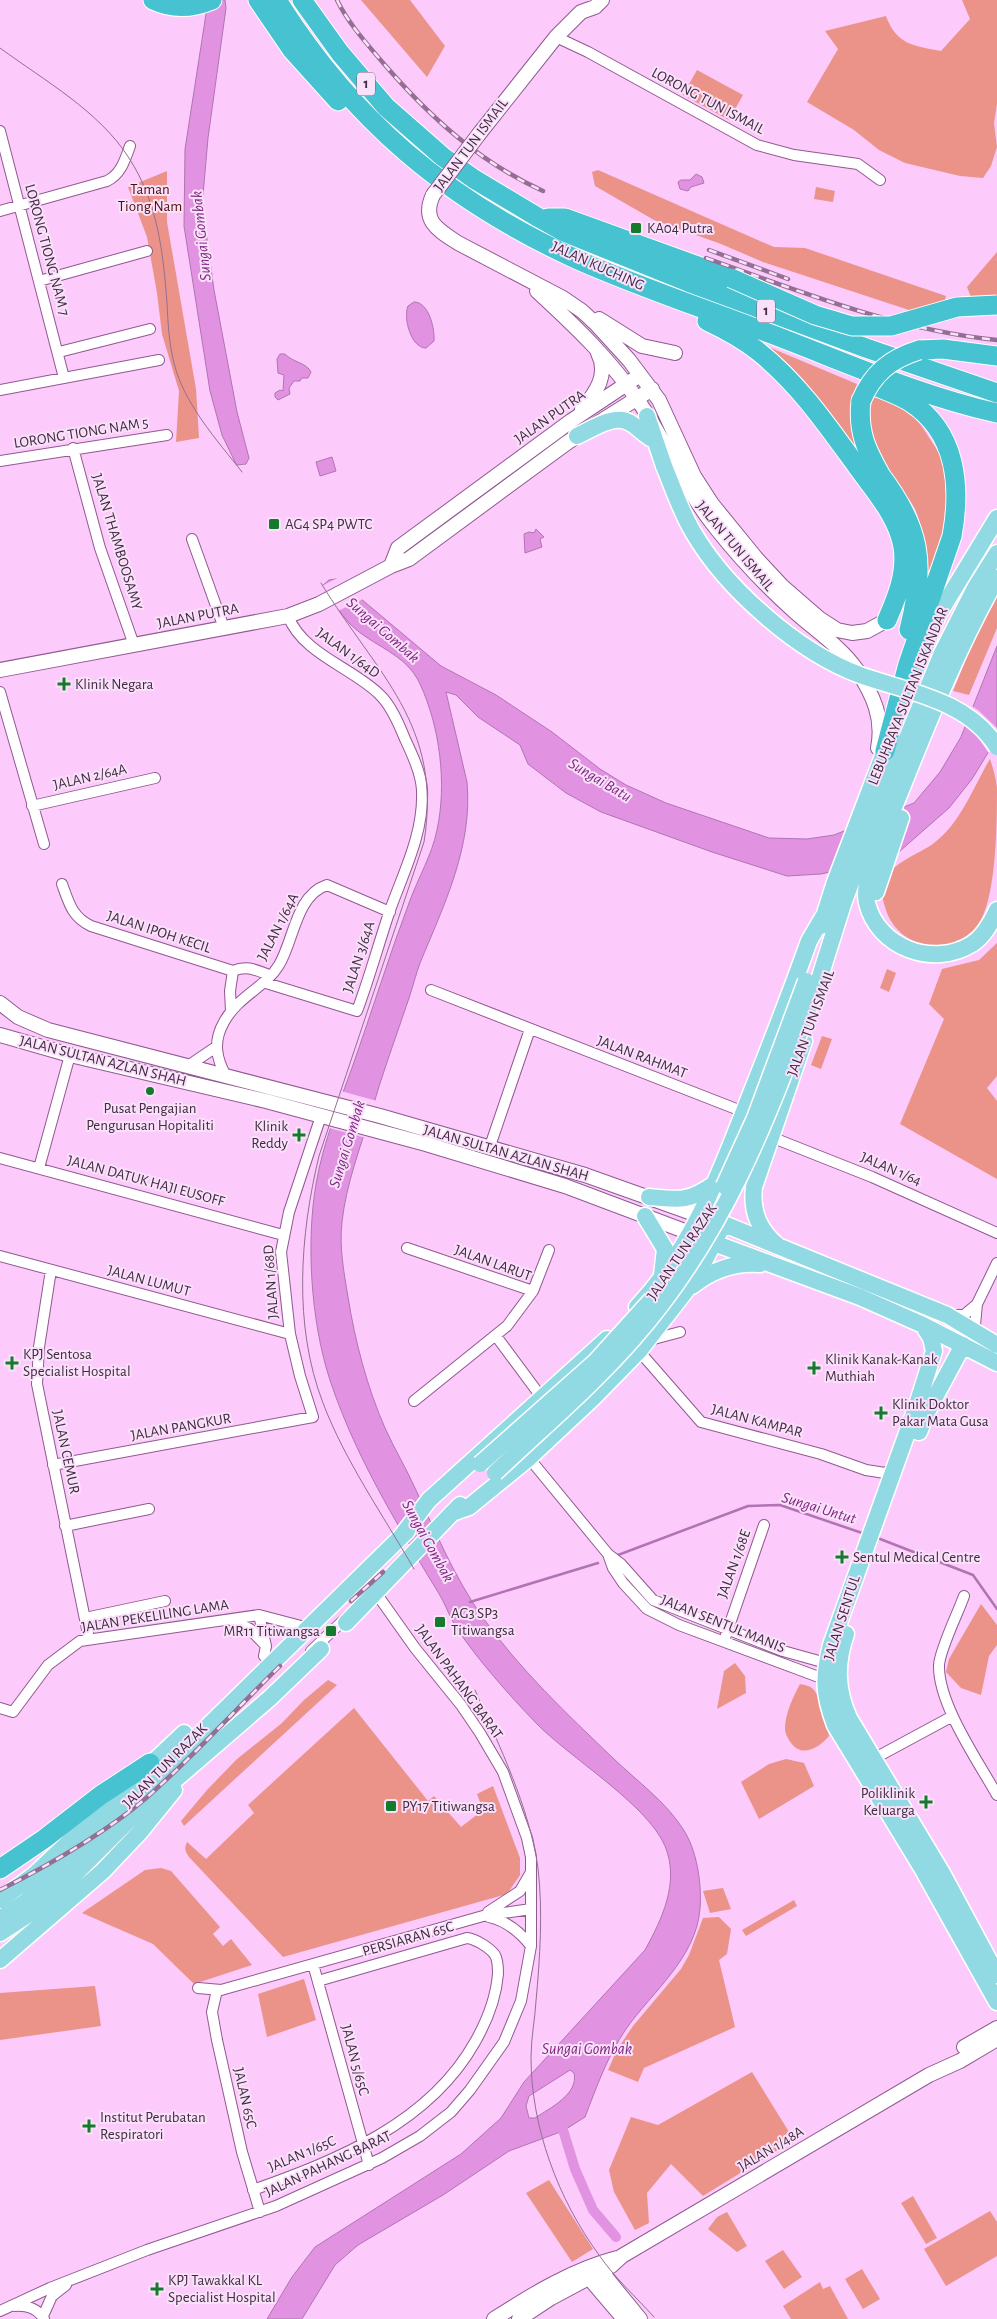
<svg xmlns="http://www.w3.org/2000/svg" width="997" height="2319" viewBox="0 0 997 2319" font-family="'Alegreya Sans',sans-serif">
<style>
.green{fill:#eb9389}
.water{fill:#e193e2;stroke:#b174b2;fill-rule:evenodd}
.pier{fill:#fccafb}
.lines{fill:none;stroke-linecap:round;stroke-linejoin:round}
.stream{stroke:#b174b2;stroke-width:2.5}
.canal{stroke:#e193e2;stroke-width:10}
.street-casing{stroke:#905991;stroke-width:12}
.secondary-casing{stroke:#905991;stroke-width:16}
.primary-casing{stroke:#fff;stroke-width:19}
.highway-casing{stroke:#fff;stroke-width:21}
.street{stroke:#fff;stroke-width:10}
.secondary{stroke:#fff;stroke-width:14}
.primary{stroke:#91dae3;stroke-width:16}
.highway{stroke:#47c2d1;stroke-width:19}
.tram{stroke:#936f93;stroke-width:1}
.rail-casing{stroke:#936f93;stroke-width:4.5}
.rail{stroke:#fae1fa;stroke-width:2.5;stroke-dasharray:8;stroke-linecap:butt}
.secondary-bridge-casing{stroke:#905991;stroke-width:16;stroke-linecap:butt}
.primary-bridge-casing{stroke:#fff;stroke-width:19;stroke-linecap:butt}
.highway-bridge-casing{stroke:#fff;stroke-width:21;stroke-linecap:butt}
.secondary-bridge{stroke:#fff;stroke-width:14}
.primary-bridge{stroke:#91dae3;stroke-width:16}
.highway-bridge{stroke:#47c2d1;stroke-width:19}
.poi-dot{fill:#157a2d;stroke:#fae1fa;stroke-width:2}
.labels{text-anchor:middle;dominant-baseline:central;stroke-width:4;stroke-linejoin:round;paint-order:stroke}
.shield{fill:#fae1fa;stroke:#79617a;stroke-width:1}
.shield-label{font-size:14px;font-weight:bold;fill:#422a43}
.street-label{font-size:15px;fill:#422a43;stroke:#fae1fa}
.park-label{font-size:15px;fill:#520d0c;stroke:#fae1fa}
.poi-label{font-size:15px;fill:#422a43;stroke:#fae1fa;text-anchor:start}
.water-label{font-size:16px;font-style:italic;fill:#7f2482;stroke:#fae1fa}
</style>
<rect width="100%" height="100%" fill="#fccafb"/>
<path class="green" d="M361,0H410L445,46L427,77Z
M962,0H997V104L994,123L997,147L991,166L983,178L960,176L905,163L879,150L854,130L807,102L838,49L825,31L886,16C896,44 913,46 941,51L970,19Z
M697,70L743,95L729,120L683,95Z
M598,170L774,247L805,248L946,296L944,304L915,312L763,262L721,244L654,220L595,186L592,172Z
M167,171V222L196,389L199,438L176,442L179,391L162,334L157,293L147,237L128,187Z
M816,187L835,191L833,202L814,199Z
M997,252V298L971,297L967,287Z
M747,338L857,384C846,410 854,439 860,465L813,392Z
M869,390L903,405L921,425L941,456L948,476L946,535L922,611C924,577 929,542 915,509C910,499 899,488 892,479C866,445 869,431 869,390Z
M997,595V628L969,695L953,691L987,608Z
M990,759C993,768 996,778 997,788C997,822 997,903 976,928C947,958 897,949 885,907C883,901 881,892 883,885C887,864 918,855 934,843C960,824 974,786 990,759Z
M997,943V1076L987,1088L997,1101V1179L900,1124L944,1019L929,1004L942,969L979,960Z
M887,969L896,973L889,992L880,988Z
M822,1036L832,1039L821,1069L811,1065Z
M981,1604L997,1625V1645L989,1656L981,1695L961,1688L946,1672L949,1659Z
M735,1663L745,1676L746,1693L717,1709L724,1671Z
M328,1680L337,1685L184,1826L181,1821L207,1790L237,1759L282,1723L304,1700Z
M800,1684C805,1685 811,1686 814,1690C820,1697 828,1727 829,1736C819,1748 802,1758 791,1743C788,1738 785,1734 785,1729C785,1714 793,1697 800,1684Z
M354,1708L428,1801L434,1796L461,1827L483,1810L477,1794L493,1786L520,1858V1875L507,1894L283,1957L189,1857C185,1851 184,1849 187,1842L206,1859L254,1813L248,1805Z
M786,1759L804,1763L814,1786L759,1819L741,1782L769,1764Z
M161,1868L171,1871L220,1927L213,1934L223,1946L231,1939L252,1965L194,1984L153,1944L82,1913L145,1870Z
M723,1888L731,1909L710,1913L703,1891Z
M794,1900L797,1906L746,1936L742,1930Z
M719,1917L731,1929L727,1954L719,1960L735,2027L644,2068L638,2082L608,2070L617,2050L633,2026L681,1969L689,1955L703,1918Z
M304,1979L316,2020L267,2037L258,1994Z
M95,1986L101,2026L0,2040V1993Z
M752,2072L794,2140L703,2196L671,2164L647,2193L649,2223L635,2230L614,2192L609,2170L631,2117L658,2125Z
M549,2180L593,2249L572,2262L526,2193Z
M913,2196L937,2238L926,2244L901,2203Z
M990,2211L997,2222V2256L946,2286L924,2249Z
M727,2212L747,2246L737,2252L708,2229L717,2217Z
M783,2250L802,2277L784,2289L765,2261Z
M862,2269L880,2299L863,2309L845,2279Z
M820,2282L823,2289L830,2286L848,2319H791L783,2306Z"/>
<path class="water" d="M205,0H225L226,8L208,138L203,195L204,217L214,290L237,412L249,458L246,464L237,465L235,462L222,435L210,391L184,226L185,149L206,14Z
M696,174L702,177L704,183L691,187L688,191L680,189L678,182L681,180H690Z
M414,302C429,302 435,329 434,341L426,348C411,348 403,318 408,306Z
M280,354H285C292,362 307,363 311,372L308,378H302L300,381H294L289,388L290,394L278,400L275,397V393L280,390L283,391L284,375L278,373L277,359Z
M332,457L336,471L320,476L316,462Z
M536,529L544,537L540,539L542,547L525,553L524,534L529,532L534,533Z
M342,578L360,598L441,666L496,695L552,732L600,769L626,785L666,803L769,838L807,839L834,835L914,803L940,772L961,737L997,646V738L972,779L949,808L892,858L821,874L787,876L712,852L601,812L566,793L528,764L520,745L478,717L456,695L446,692L467,782C473,846 444,905 420,963C416,974 413,986 409,998C396,1037 382,1074 371,1113C360,1148 346,1185 342,1222C339,1247 344,1273 348,1297C355,1341 367,1387 385,1428C394,1448 406,1468 415,1488C435,1531 454,1576 481,1615C519,1669 567,1714 614,1759C637,1781 666,1802 683,1829C697,1850 702,1884 700,1909C696,1958 652,1992 626,2029C607,2057 597,2086 585,2117L563,2131L509,2151L443,2195L358,2245L335,2265L302,2319H267L292,2277L315,2247L461,2154L501,2118L524,2082L645,1950C662,1919 680,1882 665,1846C647,1804 570,1758 536,1723C510,1696 476,1658 456,1627C449,1616 445,1603 438,1592C430,1579 422,1566 414,1552C381,1497 349,1439 329,1377C311,1320 306,1243 316,1184C323,1143 339,1104 353,1065C372,1011 389,956 409,903C418,878 432,855 437,830C447,784 440,727 420,684C406,653 373,647 350,624C340,613 331,599 322,586L329,580ZM570,2070L574,2073C579,2094 550,2108 535,2118H529L526,2106L529,2096Z"/>
<path class="pier" d="M343,575L365,598L338,611L320,587Z
M970,705L978,710L997,728V744L990,755L977,736L963,724Z
M341,1091L377,1101L366,1138L329,1128Z"/>
<g class="lines">
<path class="stream" d="M875,1537L973,1575L997,1609
M618,1555L748,1506L780,1505L865,1534
M470,1602L598,1563"/>
<path class="canal" d="M560,2120L575,2169L593,2210L616,2237"/>
<g class="street-casing">
<path id="street" d="M556,37L588,52L757,145L794,155L858,164L880,180
M0,131L64,378
M0,211L107,181C121,174 125,160 130,146
M39,281L147,251
M59,352L150,329
M0,390L159,360
M73,448L100,548L134,645
M0,461L167,435
M192,539L224,628
M0,692L44,844
M32,806L155,778
M62,884C69,903 72,917 91,926L233,971C247,965 256,970 269,975
M266,983L357,1011C369,979 378,946 389,913C403,873 424,834 422,790C421,773 412,754 405,739C399,724 391,705 379,694C351,667 303,654 288,616
M431,990L744,1112
M231,1011L230,991L233,971
M188,1066L216,1047
M226,1076C216,1058 213,1041 224,1022C238,996 266,987 279,965C294,940 296,895 327,885L390,912
M771,1137L872,1177L997,1233
M489,1149L530,1029
M0,1158L283,1235
M39,1168L70,1055
M407,1248L533,1291
M0,1256L290,1334
M51,1270L39,1347L37,1384L89,1639
M977,1304L975,1325L980,1335
M951,1315H964L977,1304L997,1263
M496,1336L542,1398
M650,1340L680,1332
M639,1351L701,1422L821,1454L866,1470L885,1473L894,1468
M414,1401L507,1326L533,1291L549,1250
M529,1458L608,1554L621,1564L653,1600L783,1651L826,1663
M53,1465L313,1417L300,1376L290,1334L281,1252L289,1212L319,1122V1116
M65,1526L149,1509
M608,1554L613,1568L623,1583L647,1609L679,1625L824,1679
M964,1596C958,1613 940,1649 939,1665C938,1704 978,1761 997,1795
M259,1615L266,1646L264,1656
M85,1618L165,1601
M231,1620L250,1629L266,1646
M726,1635L764,1525
M311,1651L348,1616
M0,1708L13,1712L48,1665L80,1641L259,1615L301,1626
M875,1758L951,1717
M488,1912L520,1891L531,1872
M489,1917C507,1921 520,1932 531,1946
M313,1964L369,2165
M198,1988L221,1990L483,1916L531,1909
M217,1990L212,2012L217,2040L242,2152L260,2212
M253,2190C337,2160 429,2124 475,2042C487,2021 496,1998 498,1974C498,1969 498,1960 495,1955C490,1948 476,1939 467,1938L318,1981
M15,2306C27,2305 38,2309 44,2319
M0,2311L50,2288L147,2250L276,2206L382,2158L420,2136L451,2112L470,2090L504,2042L521,2001L531,1946V1857L527,1838L503,1772L480,1733L461,1705L415,1648L376,1593
M43,2316L52,2296L66,2285"/>
</g>
<g class="secondary-casing">
<path id="secondary" d="M479,134L556,37L581,12L595,7L602,0
M433,195C421,221 438,230 458,243L563,298L582,311L597,325L629,360L659,400L694,476L712,504L756,558L782,586L820,619L837,630L852,633L867,631L887,620
M537,291C575,326 612,361 641,405C668,445 685,490 716,528C739,557 766,586 794,611C815,630 840,646 857,670C873,695 884,718 878,748
M599,319L642,346L675,353
M582,409C596,393 609,374 598,353
M391,566L398,548L571,421L634,379
M0,670L288,616L319,604L391,566L409,559L568,442L652,389
M0,1003L18,1017L48,1030L380,1116L585,1175L700,1216
M0,1035L70,1055L266,1101L426,1144L565,1186L690,1233
M964,2047L997,2028
M596,2265L640,2319
M584,2272L624,2319
M494,2319C533,2294 572,2270 617,2258
M519,2319L551,2298L611,2266L622,2256L929,2075L960,2061L997,2039"/>
</g>
<g class="primary-casing">
<path id="primary" d="M647,416L664,466
M577,436C592,429 616,412 632,424C640,429 645,436 654,440
M997,578C946,668 912,766 872,861C869,874 864,890 867,903C878,948 933,968 972,944C984,936 991,923 997,910
M908,689L938,615L997,518
M876,892L901,818
M821,926L835,882L889,740
M819,980L843,904L878,809L942,653L975,588L997,553
M649,1197C679,1200 689,1202 714,1184
M645,1216L665,1249L662,1275
M714,1220L947,1315L997,1345
M703,1239L860,1297L923,1325L997,1363
M777,1245C759,1230 751,1211 754,1187L804,1041
M692,1286C712,1270 734,1262 760,1264
M637,1307C692,1249 720,1173 748,1101C769,1048 790,995 809,941L823,917
M923,1325L931,1338L934,1351L916,1408L831,1645C823,1676 823,1694 835,1725L922,1868L997,2002
M919,1432L927,1412L963,1345
M452,1513L469,1507L529,1458L593,1398L639,1351L695,1279L724,1223
M400,1538L429,1500L607,1339
M346,1623L460,1505
M846,1634C836,1663 836,1689 849,1718L942,1873L997,1975
M0,1900L34,1875L184,1733
M0,1919L25,1902L53,1878L407,1531
M0,1933L32,1912L63,1886L132,1817L270,1698L321,1649
M0,1960L103,1871L140,1832L174,1790"/>
</g>
<g class="highway-casing">
<path id="highway" d="M153,0C172,9 193,8 212,0
M258,0L292,50L338,101
M277,0C352,120 447,200 576,259C639,287 706,309 771,334C845,362 920,396 997,413
M302,0L340,53L386,107L443,157L474,179L539,218L564,232L688,282L866,348L997,393
M548,218H565L731,278
M707,321C726,330 743,339 759,352C798,383 827,425 856,465C873,489 898,516 903,547C907,573 897,597 887,620
M919,350L943,349L997,356
M875,386C887,391 899,395 910,402C957,432 961,487 952,536L908,664L885,751
M861,401C857,436 869,454 885,483
M879,473C921,528 926,563 909,630
M0,1869L44,1839L101,1795L150,1763"/>
</g>
<use href="#street" class="street"/>
<use href="#secondary" class="secondary"/>
<use href="#primary" class="primary"/>
<use href="#highway" class="highway"/>
<path class="tram" d="M0,48C45,81 99,111 129,158C158,203 163,252 167,303C168,323 169,344 174,363C184,404 217,440 242,472
M321,583C377,675 443,724 424,842L319,1156C300,1235 293,1325 323,1403C345,1461 383,1515 414,1569
M475,1690C500,1748 529,1806 538,1868C543,1911 540,1958 536,2001C535,2019 531,2038 531,2057C531,2127 558,2199 599,2255C614,2277 636,2297 654,2317"/>
<g class="rail-casing">
<path id="rail" d="M337,0C348,23 367,44 384,64C430,117 479,162 543,191
M709,250L788,279
M706,258C802,292 896,330 997,340
M351,1601L383,1572
M0,1890C47,1866 105,1833 145,1799C192,1758 235,1710 280,1666"/>
</g>
<use href="#rail" class="rail"/>
<g class="secondary-bridge-casing">
<path id="secondary-bridge" d="M433,195L479,134"/>
</g>
<g class="primary-bridge-casing">
<path id="primary-bridge" d="M664,466C673,488 681,512 693,532C726,589 798,652 860,675C908,692 968,700 997,747
M724,1186L755,1118L806,981
M480,1464L595,1362L652,1299
M495,1473C541,1429 591,1387 633,1339C728,1231 770,1112 819,980"/>
</g>
<g class="highway-bridge-casing">
<path id="highway-bridge" d="M731,278L815,315L852,326H891L957,307L997,305
M861,401C873,373 890,359 919,350"/>
</g>
<use href="#secondary-bridge" class="secondary-bridge"/>
<use href="#primary-bridge" class="primary-bridge"/>
<use href="#highway-bridge" class="highway-bridge"/>
</g>
<g class="poi-dot">
<rect x="630" y="222" width="12" height="12" rx="2.5"/>
<rect x="268" y="518" width="12" height="12" rx="2.5"/>
<path d="M61.5 676.5h5v5h5v5h-5v5h-5v-5h-5v-5h5z"/>
<circle cx="150" cy="1091" r="5"/>
<path d="M296.5 1127.5h5v5h5v5h-5v5h-5v-5h-5v-5h5z"/>
<path d="M9.5 1355.5h5v5h5v5h-5v5h-5v-5h-5v-5h5z"/>
<path d="M811.5 1360.5h5v5h5v5h-5v5h-5v-5h-5v-5h5z"/>
<path d="M878.5 1405.5h5v5h5v5h-5v5h-5v-5h-5v-5h5z"/>
<path d="M839.5 1549.5h5v5h5v5h-5v5h-5v-5h-5v-5h5z"/>
<rect x="434" y="1616" width="12" height="12" rx="2.5"/>
<rect x="325" y="1625" width="12" height="12" rx="2.5"/>
<path d="M923.5 1794.5h5v5h5v5h-5v5h-5v-5h-5v-5h5z"/>
<rect x="385" y="1800" width="12" height="12" rx="2.5"/>
<path d="M86.5 2118.5h5v5h5v5h-5v5h-5v-5h-5v-5h5z"/>
<path d="M154.5 2281.5h5v5h5v5h-5v5h-5v-5h-5v-5h5z"/>
</g>
<g class="labels">
<g class="shield">
<rect x="357" y="72.5" width="18" height="23" rx="4"/>
<rect x="757" y="299.5" width="18" height="23" rx="4"/>
</g>
<g class="shield-label">
<text x="366" y="84">1</text>
<text x="766" y="311">1</text>
</g>
<g class="street-label">
<text transform="translate(708 101) rotate(28)">LORONG TUN ISMAIL</text>
<text transform="translate(471 145) rotate(-53)">JALAN TUN ISMAIL</text>
<text transform="translate(47 250) rotate(75)">LORONG TIONG NAM 7</text>
<text transform="translate(598 266) rotate(24)">JALAN KUCHING</text>
<text transform="translate(550 417) rotate(-35)">JALAN PUTRA</text>
<text transform="translate(81 433) rotate(-9)">LORONG TIONG NAM 5</text>
<text transform="translate(117 542) rotate(73)">JALAN THAMBOOSAMY</text>
<text transform="translate(735 546) rotate(50)">JALAN TUN ISMAIL</text>
<text transform="translate(198 616) rotate(-11)">JALAN PUTRA</text>
<text transform="translate(348 653) rotate(36)">JALAN 1/64D</text>
<text transform="translate(908 696) rotate(-68)">LEBUHRAYA SULTAN ISKANDAR</text>
<text transform="translate(90 777) rotate(-13)">JALAN 2/64A</text>
<text transform="translate(278 927) rotate(-63)">JALAN 1/64A</text>
<text transform="translate(159 932) rotate(18)">JALAN IPOH KECIL</text>
<text transform="translate(359 957) rotate(-72)">JALAN 3/64A</text>
<text transform="translate(811 1023) rotate(-70)">JALAN TUN ISMAIL</text>
<text transform="translate(642 1057) rotate(21)">JALAN RAHMAT</text>
<text transform="translate(103 1061) rotate(14)">JALAN SULTAN AZLAN SHAH</text>
<text transform="translate(506 1153) rotate(16)">JALAN SULTAN AZLAN SHAH</text>
<text transform="translate(891 1169) rotate(23)">JALAN 1/64</text>
<text transform="translate(146 1181) rotate(15)">JALAN DATUK HAJI EUSOFF</text>
<text transform="translate(682 1252) rotate(-56)">JALAN TUN RAZAK</text>
<text transform="translate(493 1263) rotate(20)">JALAN LARUT</text>
<text transform="translate(149 1281) rotate(15)">JALAN LUMUT</text>
<text transform="translate(271 1282) rotate(-94)">JALAN 1/68D</text>
<text transform="translate(757 1421) rotate(15)">JALAN KAMPAR</text>
<text transform="translate(181 1427) rotate(-10)">JALAN PANGKUR</text>
<text transform="translate(66 1452) rotate(78)">JALAN CEMUR</text>
<text transform="translate(734 1564) rotate(-70)">JALAN 1/68E</text>
<text transform="translate(155 1616) rotate(-9)">JALAN PEKELILING LAMA</text>
<text transform="translate(842 1618) rotate(-72)">JALAN SENTUL</text>
<text transform="translate(723 1624) rotate(22)">JALAN SENTUL MANIS</text>
<text transform="translate(459 1682) rotate(54)">JALAN PAHANG BARAT</text>
<text transform="translate(165 1766) rotate(-45)">JALAN TUN RAZAK</text>
<text transform="translate(408 1939) rotate(-16)">PERSIARAN 65C</text>
<text transform="translate(355 2060) rotate(75)">JALAN 5/65C</text>
<text transform="translate(245 2098) rotate(77)">JALAN 65C</text>
<text transform="translate(771 2149) rotate(-31)">JALAN 1/48A</text>
<text transform="translate(302 2154) rotate(-23)">JALAN 1/65C</text>
<text transform="translate(328 2164) rotate(-25)">JALAN PAHANG BARAT</text>
</g>
<g class="park-label">
<text x="150" y="189">Taman<tspan x="150" dy="17">Tiong Nam</tspan></text>
</g>
<g class="poi-label">
<text x="647" y="228">KA04 Putra</text>
<text x="285" y="524">AG4 SP4 PWTC</text>
<text x="75" y="684">Klinik Negara</text>
<text x="150" y="1108" text-anchor="middle">Pusat Pengajian<tspan x="150" dy="17">Pengurusan Hopitaliti</tspan></text>
<text x="288" y="1126" text-anchor="end">Klinik<tspan x="288" dy="17">Reddy</tspan></text>
<text x="23" y="1354">KPJ Sentosa<tspan x="23" dy="17">Specialist Hospital</tspan></text>
<text x="825" y="1359">Klinik Kanak-Kanak<tspan x="825" dy="17">Muthiah</tspan></text>
<text x="892" y="1404">Klinik Doktor<tspan x="892" dy="17">Pakar Mata Gusa</tspan></text>
<text x="853" y="1557">Sentul Medical Centre</text>
<text x="451" y="1613">AG3 SP3<tspan x="451" dy="17">Titiwangsa</tspan></text>
<text x="320" y="1631" text-anchor="end">MR11 Titiwangsa</text>
<text x="915" y="1793" text-anchor="end">Poliklinik<tspan x="915" dy="17">Keluarga</tspan></text>
<text x="402" y="1806">PY17 Titiwangsa</text>
<text x="100" y="2117">Institut Perubatan<tspan x="100" dy="17">Respiratori</tspan></text>
<text x="168" y="2280">KPJ Tawakkal KL<tspan x="168" dy="17">Specialist Hospital</tspan></text>
</g>
<g class="water-label">
<text transform="translate(201 236) rotate(-96)">Sungai Gombak</text>
<text transform="translate(383 630) rotate(41)">Sungai Gombak</text>
<text transform="translate(600 780) rotate(31)">Sungai Batu</text>
<text transform="translate(347 1144) rotate(-73)">Sungai Gombak</text>
<text transform="translate(819 1508) rotate(17)">Sungai Untut</text>
<text transform="translate(428 1541) rotate(61)">Sungai Gombak</text>
<text x="587" y="2049">Sungai Gombak</text>
</g>
</g>
</svg>
